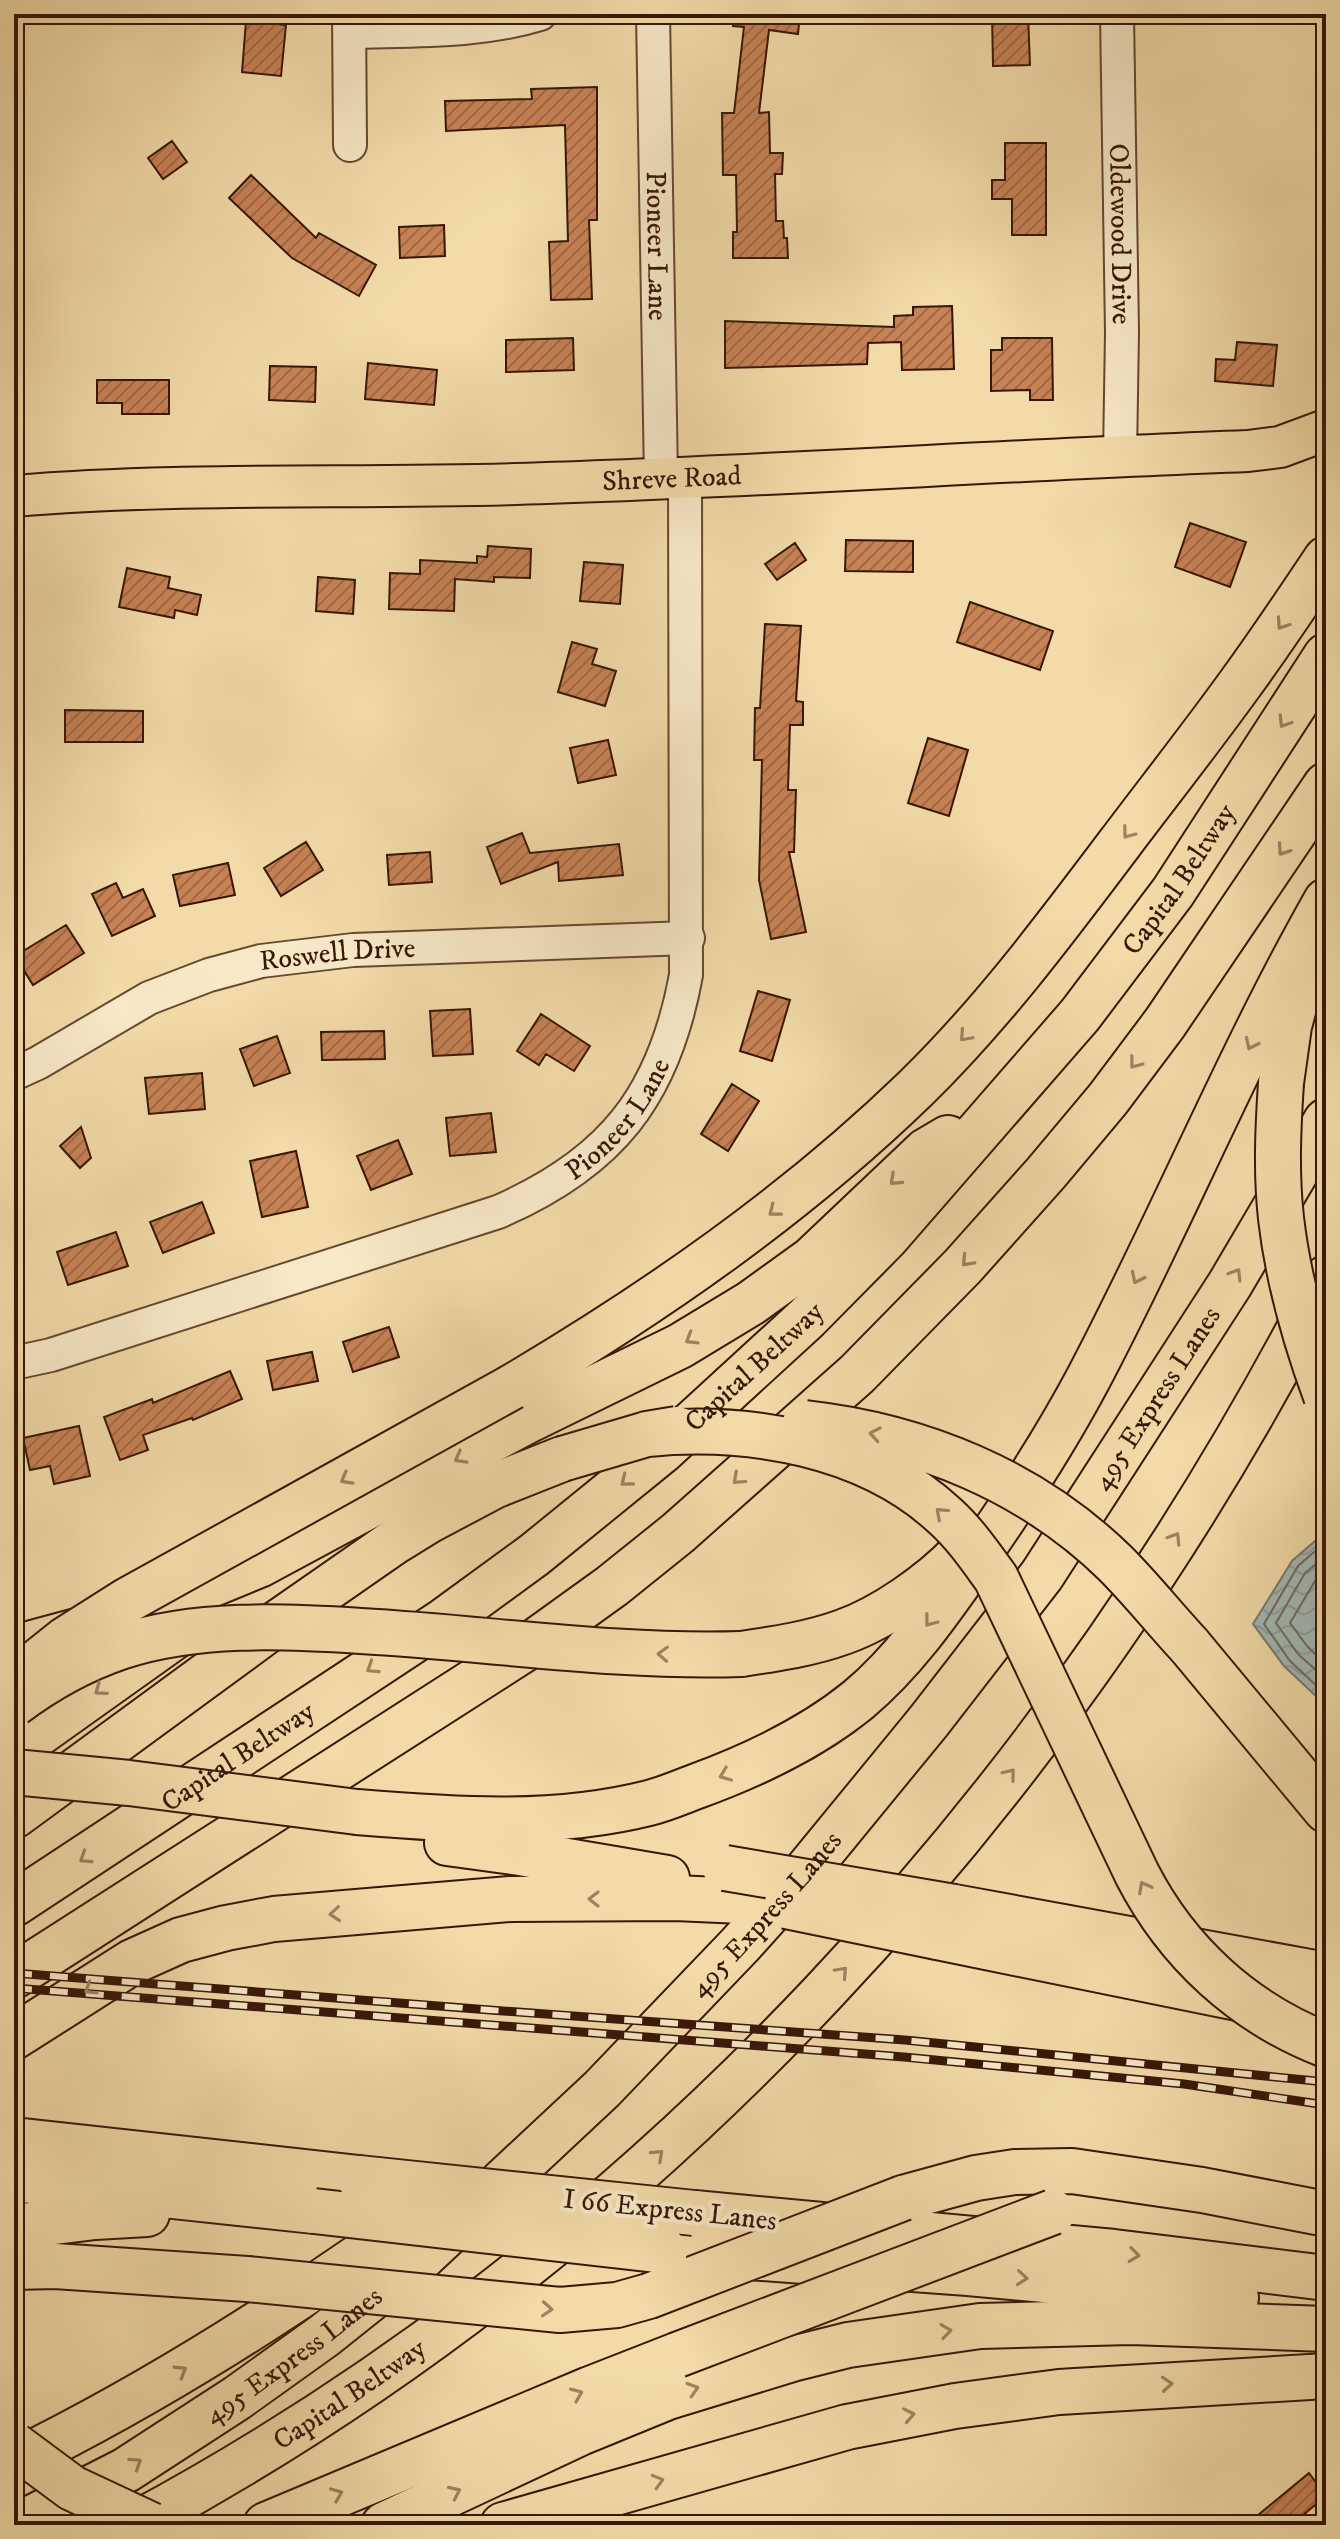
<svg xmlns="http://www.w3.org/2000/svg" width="1340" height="2539" viewBox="0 0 1340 2539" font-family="'IM FELL DW Pica',serif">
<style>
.water{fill:url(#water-waves);stroke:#787770;stroke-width:2}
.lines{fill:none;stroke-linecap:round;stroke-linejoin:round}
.shore{stroke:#6d675e;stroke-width:2}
.building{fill:url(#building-hatch);stroke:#381608;stroke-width:2}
.minor-casing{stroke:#664730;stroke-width:36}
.major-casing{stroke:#381608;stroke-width:44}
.highway-casing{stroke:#381608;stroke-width:48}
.minor{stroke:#f7e8c7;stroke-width:32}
.major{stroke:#f2dba9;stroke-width:40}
.highway{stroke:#f2dba9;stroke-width:44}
.rail-casing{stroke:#381608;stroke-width:9}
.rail{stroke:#f7e8c7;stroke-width:6;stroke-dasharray:18;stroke-linecap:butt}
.highway-bridge-casing{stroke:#381608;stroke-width:48;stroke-linecap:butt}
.highway-bridge{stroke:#f2dba9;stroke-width:44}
.oneway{stroke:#9e8261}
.labels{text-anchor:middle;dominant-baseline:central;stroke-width:8;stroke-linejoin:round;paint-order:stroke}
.street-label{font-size:28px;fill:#381608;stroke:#f7e8c7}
</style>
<defs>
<pattern id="water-waves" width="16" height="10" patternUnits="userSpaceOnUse" patternTransform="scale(2)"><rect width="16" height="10" fill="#a2b8b5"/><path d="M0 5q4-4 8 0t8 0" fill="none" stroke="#8c9d9a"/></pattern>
<pattern id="building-hatch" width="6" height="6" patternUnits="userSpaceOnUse" patternTransform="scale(2)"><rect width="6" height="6" fill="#c78255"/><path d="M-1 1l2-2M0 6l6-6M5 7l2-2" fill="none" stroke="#a36944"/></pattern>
</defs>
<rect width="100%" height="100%" fill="#f2dba9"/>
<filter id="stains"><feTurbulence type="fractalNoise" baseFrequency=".0025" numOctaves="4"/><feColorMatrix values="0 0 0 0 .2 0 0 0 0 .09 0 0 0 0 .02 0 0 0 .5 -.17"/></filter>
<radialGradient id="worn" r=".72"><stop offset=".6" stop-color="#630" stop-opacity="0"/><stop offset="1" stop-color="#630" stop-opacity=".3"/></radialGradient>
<path class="water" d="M1315,1541L1326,1548V1695L1320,1700L1284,1666L1253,1624L1292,1561Z"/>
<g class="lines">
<path class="shore" d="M1326,1554L1314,1552L1298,1566L1264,1624L1290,1661L1320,1689L1326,1690
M1326,1564H1316L1305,1573L1276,1623L1298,1654L1326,1679
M1326,1576L1320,1577L1315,1581L1290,1623L1307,1646L1326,1665"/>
</g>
<path class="building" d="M734,14H800L798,34L769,30L759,113L769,112L770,153H783L782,174H775L776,221H783L784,238H787L788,258H733V232H737L736,175H723L722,113H734L744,27L733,26Z
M992,14H1028L1030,65L993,66Z
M246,21L286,25L281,76L242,72Z
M597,87V220H589L592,299L551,300L549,242L568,241L565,125L446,131L445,101L532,99L531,89Z
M172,141L187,162L163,179L148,158Z
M1005,143H1046V235H1012V199H992V180H1005Z
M251,175L316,238L319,233L376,265L359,296L292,258L229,198Z
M444,225L445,256L400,258L399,227Z
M952,306L954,369L902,370L901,342L868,343L867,364L725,368V321L894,327V316L913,315V307Z
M573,338L574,370L506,372V340Z
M1002,338H1052L1053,400H1030V390L991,391V350H1002Z
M1237,342L1277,345L1273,386L1215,381L1216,359L1235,360Z
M368,363L437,370L434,405L365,399Z
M270,366L316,367L315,402L269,400Z
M97,380H169V414H122V403H97Z
M1190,523L1246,542L1230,587L1175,567Z
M846,540L913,541V572L845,571Z
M795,543L806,560L777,580L765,564Z
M488,546L531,549L530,578L494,577V582L455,579L454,611L389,609L390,573L420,574V560L477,563V556L487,557Z
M584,562L623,565L620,604L580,601Z
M127,568L170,577L168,588L201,595L197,615L175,610L174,618L119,607Z
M318,577L355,580L353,614L316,611Z
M970,602L1053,631L1040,670L957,642Z
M765,624L801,626L796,701L803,702V725H790L788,790H796L794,852H789L806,932L771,939L759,880L762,760H754L755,708H760Z
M572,642L597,649L592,664L616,671L605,706L558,692Z
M65,710L143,711V742H65Z
M928,738L968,750L949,816L908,803Z
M608,740L616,775L578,783L570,748Z
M522,833L530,853L619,844L623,875L559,881L558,862L501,884L487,847Z
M306,842L323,870L281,896L264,868Z
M430,852L432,882L389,885L387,855Z
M228,863L235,895L180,906L173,875Z
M116,883L123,898L143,889L155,916L112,936L92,894Z
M66,925L84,953L33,985L15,956Z
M758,991L790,1000L772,1061L740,1051Z
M470,1009L473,1054L433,1056L430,1011Z
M541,1014L590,1046L574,1071L546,1054L539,1065L517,1051Z
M384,1031L385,1059L322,1060L321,1032Z
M277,1036L290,1073L254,1086L240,1049Z
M202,1073L205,1109L149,1114L145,1078Z
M732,1084L759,1101L728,1151L701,1134Z
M491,1113L496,1152L450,1156L446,1118Z
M81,1127L91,1158L80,1168L60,1146Z
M398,1140L412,1174L371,1190L357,1156Z
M296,1151L308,1207L262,1217L250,1161Z
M202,1202L214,1233L163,1253L150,1222Z
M116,1232L128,1266L68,1285L57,1252Z
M389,1327L399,1357L353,1372L343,1342Z
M312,1352L318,1381L273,1390L267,1361Z
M230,1371L242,1399L193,1420L192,1418L143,1435L148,1450L120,1460L104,1417L152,1399L153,1403Z
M79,1426L90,1476L54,1484L50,1466L30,1470L23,1438Z
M1309,2473L1326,2496L1291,2525H1246Z"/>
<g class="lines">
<g class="minor-casing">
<g id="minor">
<path d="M349,14L350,145"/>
<path id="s1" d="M653,14L661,478"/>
<path id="s2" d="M1117,14L1122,332L1120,456"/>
<path d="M350,32C414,30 478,33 540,14"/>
<path id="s3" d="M14,1074L38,1063L149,998L209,975L261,961L353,950L688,938"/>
<path id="s4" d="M14,1363L51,1355L498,1212C611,1163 664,1096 686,975L685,477"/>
</g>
</g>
<g class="major-casing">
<g id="major">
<path id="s5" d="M14,496C181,482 349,489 516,484C760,477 1004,460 1248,451L1280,447L1326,430"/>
</g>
</g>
<g class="highway-casing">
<g id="highway">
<path d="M1281,1083L1289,1026L1301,981"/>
<path d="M512,1387C657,1301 794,1206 915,1089C991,1015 1056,928 1120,843C1160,790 1201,738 1240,684C1270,643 1298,601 1326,559"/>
<path d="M1189,1645L1326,1810"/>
<path d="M14,1648L140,1614L259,1565L525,1422L680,1346L751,1303L812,1259L926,1151L948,1138"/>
<path d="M741,1654C775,1649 810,1644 843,1632C883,1618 931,1584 960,1554"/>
<path d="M14,1751L181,1632"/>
<path d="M357,1812C454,1820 554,1827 649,1803C665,1799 681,1792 697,1786C754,1765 810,1739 858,1700C907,1659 943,1605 979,1554C1018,1498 1056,1439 1088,1379C1171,1222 1238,1056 1326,901"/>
<path d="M14,1816L276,1624L394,1542L428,1521L494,1486L562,1459"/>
<path d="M447,1843L520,1853L667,1878"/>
<path id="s6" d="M14,1904L445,1620L534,1555L662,1451L807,1318L886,1238L1080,1015L1173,892L1326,656"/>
<path d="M954,1907L1326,1975"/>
<path d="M937,1937L1326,2016"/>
<path d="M14,1976L526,1648L612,1586L678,1533L857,1374L963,1266L1046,1173L1108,1099L1165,1023L1326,785"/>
<path d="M14,2037L132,1962L181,1940L226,1928L274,1919L510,1899L675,1898L765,1902"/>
<path d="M14,2140L359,2178"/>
<path d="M14,2179L314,2211"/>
<path d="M903,2198L976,2178L1015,2172L1072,2171L1202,2190L1326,2214"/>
<path d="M694,2213L1114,2252L1326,2278"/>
<path d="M14,2227L95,2217L147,2214"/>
<path d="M665,2251L968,2273L1236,2298"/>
<path d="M14,2267L55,2266L247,2279"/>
<path d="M14,2462C161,2390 298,2301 431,2206"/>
<path id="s7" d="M18,2525L126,2470L237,2398L325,2335L419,2260L602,2089L740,1945L802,1876L929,1721L1042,1575L1230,1284L1326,1121"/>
<path id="s8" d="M134,2525C650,2248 1059,1797 1326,1278"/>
<path d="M266,2525L590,2389L677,2355"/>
<path d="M384,2525L580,2433L668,2397L792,2359L848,2345L980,2326L1131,2322L1326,2329"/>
<path d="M503,2525L847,2427L955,2406L1059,2392L1326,2376"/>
</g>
</g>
<use href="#minor" class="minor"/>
<use href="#major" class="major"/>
<use href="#highway" class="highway"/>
<g class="rail-casing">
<path id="rail" d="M14,1973L490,2010L905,2040L1326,2082
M14,1988L904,2057L1184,2084L1326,2105"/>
</g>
<use href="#rail" class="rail"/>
<g class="highway-bridge-casing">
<path id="highway-bridge" d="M1281,1083C1278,1128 1276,1173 1281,1218C1288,1279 1305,1339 1326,1396
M805,1423C921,1436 1031,1481 1115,1563C1141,1589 1164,1618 1189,1645
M647,1434C749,1424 868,1444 945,1516C965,1534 980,1556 996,1578L1137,1874C1177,1952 1243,2013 1326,2045
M562,1459L647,1434L677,1429
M31,1667L66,1639L126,1601L512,1387
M14,1704C46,1680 82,1660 120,1647C196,1622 282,1626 361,1631C487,1638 614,1658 741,1654
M14,1772L129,1783L357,1812
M725,1868L954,1907
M786,1906L937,1937
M359,2178L694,2213
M314,2211L665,2251
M247,2279L560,2310L617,2305L649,2296L903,2198
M677,2355L1053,2212
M14,2445L72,2488L151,2525"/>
</g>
<use href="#highway-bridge" class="highway-bridge"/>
</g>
<defs><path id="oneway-chevron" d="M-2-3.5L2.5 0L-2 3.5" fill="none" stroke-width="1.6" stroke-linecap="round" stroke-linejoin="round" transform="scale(2)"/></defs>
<g class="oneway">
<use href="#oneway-chevron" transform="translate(1282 624) rotate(124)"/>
<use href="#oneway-chevron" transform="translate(1284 722) rotate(123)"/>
<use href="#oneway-chevron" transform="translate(1128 833) rotate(127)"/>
<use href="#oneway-chevron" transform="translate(1283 850) rotate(124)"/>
<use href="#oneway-chevron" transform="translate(965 1036) rotate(132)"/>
<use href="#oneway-chevron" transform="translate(1251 1044) rotate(116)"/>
<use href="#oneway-chevron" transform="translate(1135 1063) rotate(127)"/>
<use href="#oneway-chevron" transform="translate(895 1180) rotate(137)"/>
<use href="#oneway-chevron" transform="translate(774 1211) rotate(142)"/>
<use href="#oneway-chevron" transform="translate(967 1261) rotate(133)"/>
<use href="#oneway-chevron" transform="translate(1236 1274) rotate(-59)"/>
<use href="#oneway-chevron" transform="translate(1137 1278) rotate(116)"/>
<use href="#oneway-chevron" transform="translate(691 1339) rotate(149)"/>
<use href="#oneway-chevron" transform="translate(875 1434) rotate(-170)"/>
<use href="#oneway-chevron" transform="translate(460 1458) rotate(151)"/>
<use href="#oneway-chevron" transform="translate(346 1479) rotate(151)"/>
<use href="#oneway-chevron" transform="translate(738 1479) rotate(138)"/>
<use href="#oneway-chevron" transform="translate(626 1481) rotate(141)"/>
<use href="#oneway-chevron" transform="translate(941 1513) rotate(-138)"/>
<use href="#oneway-chevron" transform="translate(1175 1538) rotate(-58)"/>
<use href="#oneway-chevron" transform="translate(930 1621) rotate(127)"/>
<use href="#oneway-chevron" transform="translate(663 1654) rotate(-177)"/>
<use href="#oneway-chevron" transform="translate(372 1668) rotate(147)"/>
<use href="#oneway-chevron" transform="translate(100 1690) rotate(144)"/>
<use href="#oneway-chevron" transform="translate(1010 1774) rotate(-51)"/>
<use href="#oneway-chevron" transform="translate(725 1775) rotate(158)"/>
<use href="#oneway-chevron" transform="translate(85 1858) rotate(147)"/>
<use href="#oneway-chevron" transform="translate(1144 1887) rotate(-118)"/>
<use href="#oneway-chevron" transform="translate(594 1899) rotate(180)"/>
<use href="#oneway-chevron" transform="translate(335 1914) rotate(175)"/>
<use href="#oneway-chevron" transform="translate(842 1972) rotate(-48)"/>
<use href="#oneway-chevron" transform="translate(90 1989) rotate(148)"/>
<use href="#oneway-chevron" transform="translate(658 2155) rotate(-43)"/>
<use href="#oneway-chevron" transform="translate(1134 2255) rotate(7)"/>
<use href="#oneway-chevron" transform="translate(1022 2278) rotate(5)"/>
<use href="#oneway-chevron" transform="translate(547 2309) rotate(4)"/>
<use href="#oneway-chevron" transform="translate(946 2331) rotate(-8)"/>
<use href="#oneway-chevron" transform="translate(181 2371) rotate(-31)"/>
<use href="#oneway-chevron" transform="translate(1167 2384) rotate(-4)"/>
<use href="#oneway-chevron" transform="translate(693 2389) rotate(-17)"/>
<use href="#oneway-chevron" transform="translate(577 2394) rotate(-23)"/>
<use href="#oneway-chevron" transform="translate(909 2415) rotate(-11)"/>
<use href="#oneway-chevron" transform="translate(136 2463) rotate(-33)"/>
<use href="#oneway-chevron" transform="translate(658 2481) rotate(-16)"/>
<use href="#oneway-chevron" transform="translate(455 2492) rotate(-25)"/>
<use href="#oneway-chevron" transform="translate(337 2494) rotate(-22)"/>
</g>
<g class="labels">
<g class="street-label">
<text stroke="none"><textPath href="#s2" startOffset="220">Oldewood Drive</textPath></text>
<text stroke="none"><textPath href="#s1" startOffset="232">Pioneer Lane</textPath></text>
<text stroke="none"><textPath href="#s5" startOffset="658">Shreve Road</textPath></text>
<text stroke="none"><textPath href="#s6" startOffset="1564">Capital Beltway</textPath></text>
<text stroke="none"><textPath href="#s3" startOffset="350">Roswell Drive</textPath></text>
<text stroke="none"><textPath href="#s4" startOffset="662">Pioneer Lane</textPath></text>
<text stroke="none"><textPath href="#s6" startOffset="916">Capital Beltway</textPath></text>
<text stroke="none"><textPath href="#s7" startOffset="1620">495 Express Lanes</textPath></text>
<text stroke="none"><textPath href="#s6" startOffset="268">Capital Beltway</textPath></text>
<text stroke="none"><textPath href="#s7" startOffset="972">495 Express Lanes</textPath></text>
<text transform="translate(670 2210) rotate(6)">I 66 Express Lanes</text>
<text stroke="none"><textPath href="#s7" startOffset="324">495 Express Lanes</textPath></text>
<text stroke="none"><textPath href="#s8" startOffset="252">Capital Beltway</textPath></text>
</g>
</g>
<rect width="1340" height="2539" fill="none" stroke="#f2dba9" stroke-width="48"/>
<rect x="16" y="16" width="1308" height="2507" fill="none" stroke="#381608" stroke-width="4"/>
<rect x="24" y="24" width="1292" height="2491" fill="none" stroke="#381608" stroke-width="2"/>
<rect width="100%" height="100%" filter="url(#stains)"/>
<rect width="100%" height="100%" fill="url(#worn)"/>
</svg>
